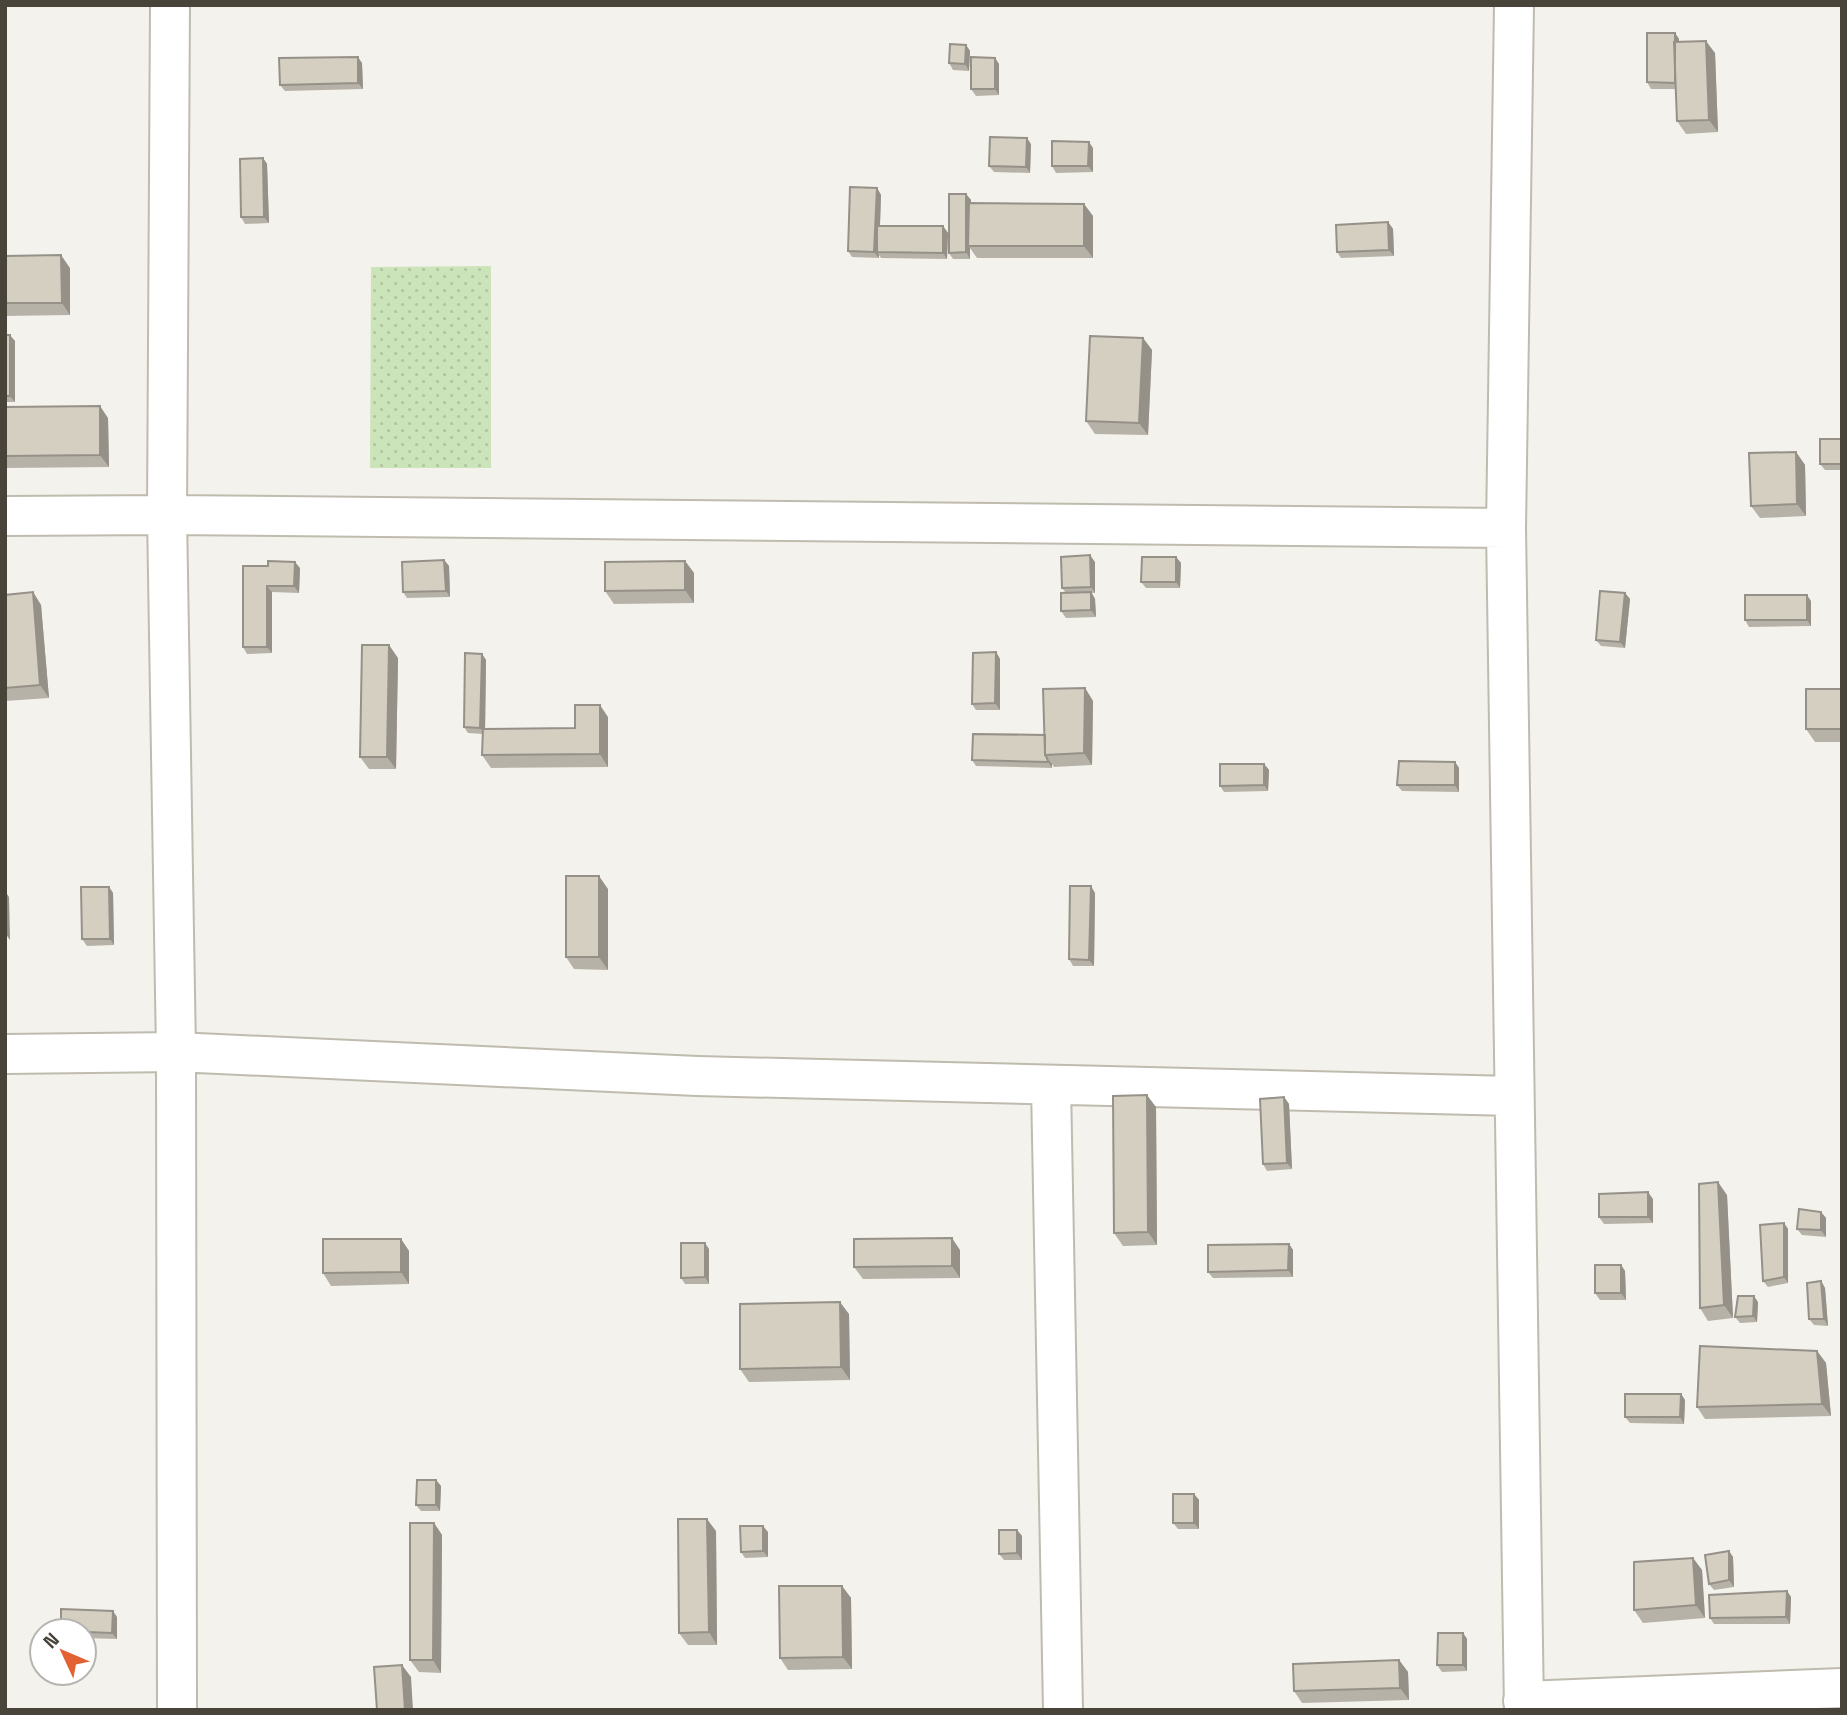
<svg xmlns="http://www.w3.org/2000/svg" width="1847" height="1715" viewBox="0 0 1847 1715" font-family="'Space Grotesk',sans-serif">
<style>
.park{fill:url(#park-dots)}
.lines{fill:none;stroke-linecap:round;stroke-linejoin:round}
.street-casing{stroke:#bfbbaf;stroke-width:42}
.street{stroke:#fff;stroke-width:38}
.wall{fill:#b7b2a7}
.shaded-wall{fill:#959188}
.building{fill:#d5cfc2;stroke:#959188;stroke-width:2}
</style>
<defs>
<pattern id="park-dots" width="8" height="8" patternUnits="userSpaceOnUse" patternTransform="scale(1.75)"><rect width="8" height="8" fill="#cbe4b9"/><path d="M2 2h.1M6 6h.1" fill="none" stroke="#b0c5a0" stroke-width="1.8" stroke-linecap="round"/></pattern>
</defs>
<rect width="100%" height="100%" fill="#f4f2ec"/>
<path class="park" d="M491,266V468H370L371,267Z"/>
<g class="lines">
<g class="street-casing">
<path id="street" d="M170,5L167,515L176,1052L177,1710
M1514,5L1506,528L1524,1710
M5,516L167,515L1506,528
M5,1054L176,1052L697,1076L1513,1096
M1051,1085L1063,1710
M1523,1701L1842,1688"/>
</g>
<use href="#street" class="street"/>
</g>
<path class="wall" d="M1675,33L1679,39V42L1715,53L1718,132L1686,134L1677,121L1676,89H1651L1647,82Z
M966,45L970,51L969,71L953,70L949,63Z
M995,58L999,64V95L976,96L971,89Z
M362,63L363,89L285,91L280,85Z
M1031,144L1030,173L994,172L989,166Z
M1093,148V172L1056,173L1052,166Z
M263,158L267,164L269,223L245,224L241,217Z
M877,188L881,195L880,226H943L948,233L947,259L881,258L879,255V258L852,257L848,251Z
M966,194L971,200V203L1084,204L1093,216V258H977L970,248V259H953L949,253Z
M1388,222L1393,229L1394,256L1341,258L1337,252Z
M5,256L70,268V315L5,316Z
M5,335L15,341V402H5Z
M1143,338L1152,350L1148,435L1095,434L1086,421Z
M5,407L108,418L109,467L5,468Z
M1842,439V470H1825L1820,464Z
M1796,452L1805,465L1806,516L1760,518L1751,506Z
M1176,557L1181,563L1180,588H1146L1141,582Z
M444,560L449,566L450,597L407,598L403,592Z
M685,561L694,573V603L614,604L605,591Z
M1095,562V593H1092L1095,599L1096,617L1066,618L1061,611L1066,593L1062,588Z
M243,566L300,568L299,593L272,592V653L247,654L243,647Z
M33,592L41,605L49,698L5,701V595Z
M1625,593L1630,599L1625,648L1601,646L1596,640Z
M1811,601V626L1749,627L1745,620Z
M996,652L1000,659V710H976L972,704Z
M482,654L486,660L485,729L575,728L608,717V767L491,768L482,755L483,734L468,733L464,727Z
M398,658L396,769H369L360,757Z
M1085,688L1093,701L1092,765L1054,767L1052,764V768L976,766L972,760L1045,735Z
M1842,689V742H1815L1806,729Z
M1455,762L1459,768V792L1402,791L1397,785Z
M1264,764L1269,770L1268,791L1224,792L1220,786Z
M109,887L113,893L114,945L87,946L82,939Z
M608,889V970L574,969L566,957Z
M1095,893L1094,966H1073L1069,959Z
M1284,1097L1289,1104L1292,1169L1267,1171L1263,1164Z
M1156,1107L1157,1245L1123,1246L1114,1233Z
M1727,1195L1733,1318L1708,1321L1700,1308Z
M1653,1199V1223L1604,1224L1599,1217Z
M1821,1212L1826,1218V1237L1802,1235L1797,1229Z
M1784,1223L1788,1229V1283L1768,1287L1763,1281Z
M401,1239L409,1251V1284L331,1286L323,1273Z
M1289,1244L1293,1250V1277L1213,1278L1208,1272Z
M709,1249V1284H685L681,1278Z
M960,1250V1278L863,1279L854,1267Z
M1621,1265L1625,1271L1626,1300H1600L1595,1293Z
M1821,1281L1825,1288L1828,1326L1814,1325L1809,1319Z
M1758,1302L1757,1322L1740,1323L1735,1317Z
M849,1314L850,1380L749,1382L740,1369Z
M1817,1351L1826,1363L1831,1416L1705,1419L1697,1407Z
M1681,1394L1685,1400L1684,1424L1630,1423L1625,1417Z
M436,1480L441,1486L440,1511H421L416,1505Z
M1194,1494L1199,1500V1529H1178L1173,1523Z
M434,1523L442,1535L441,1673L419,1672L410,1660Z
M1017,1530L1022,1536V1560H1004L999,1554Z
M716,1531L717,1645H688L679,1633Z
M768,1532V1557L745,1558L741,1552Z
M1729,1551L1733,1557L1734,1587L1714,1590L1709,1584Z
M1693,1558L1702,1570L1705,1618L1643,1623L1634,1610Z
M842,1586L851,1598L852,1669L788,1670L780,1658Z
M1787,1591L1791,1597L1790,1624H1714L1710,1618Z
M117,1617V1639L84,1638V1631Z
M1463,1633L1467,1639V1671L1442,1672L1437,1665Z
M1399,1660L1408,1672L1409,1700L1302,1703L1294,1691Z"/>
<path class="shaded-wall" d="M1675,33L1679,39V89L1675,83Z
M1706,41L1715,53L1718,132L1709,120Z
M966,45L970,51L969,71L965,64Z
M358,57L362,63L363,89L358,83Z
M995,58L999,64V95L995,89Z
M1027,138L1031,144L1030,173L1026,167Z
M1089,142L1093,148V172L1088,166Z
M263,158L267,164L269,223L264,217Z
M877,188L881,195L879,252H877L879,255V258L874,252Z
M966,194L971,200L970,246H968L970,248V259L966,252Z
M1084,204L1093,216V258L1084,246Z
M1388,222L1393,229L1394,256L1389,250Z
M943,226L948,233L947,259L943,253Z
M61,255L70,268V315L62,303Z
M10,335L15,341V402L10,396Z
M1143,338L1152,350L1148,435L1139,423Z
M100,406L108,418L109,467L100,455Z
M1796,452L1805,465L1806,516L1797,504Z
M1090,555L1095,562V593L1091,587Z
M1176,557L1181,563L1180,588L1176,582Z
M444,560L449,566L450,597L446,591Z
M685,561L694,573V603L685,590Z
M295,562L300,568L299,593L294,586Z
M267,586L272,592V653L267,647Z
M33,592L41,605L49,698L40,685Z
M1091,592L1095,599L1096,617L1091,610Z
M1625,593L1630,599L1625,648L1620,642Z
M1807,595L1811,601V626L1807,620Z
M389,645L398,658L396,769L387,757Z
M996,652L1000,659V710L995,703Z
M482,654L486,660L485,734L480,728Z
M1085,688L1093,701L1092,765L1084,753Z
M600,705L608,717V767L600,754Z
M1047,758L1052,764V768L1048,762Z
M1455,762L1459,768V792L1455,785Z
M1264,764L1269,770L1268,791L1264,785Z
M599,876L608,889V970L599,957Z
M1091,886L1095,893L1094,966L1089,960Z
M109,887L113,893L114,945L110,939Z
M5,891L9,897L10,940L5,933Z
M1147,1095L1156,1107L1157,1245L1148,1232Z
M1284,1097L1289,1104L1292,1169L1287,1163Z
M1718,1182L1727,1195L1733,1318L1724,1305Z
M1648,1192L1653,1199V1223L1648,1217Z
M1821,1212L1826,1218V1237L1821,1230Z
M1784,1223L1788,1229V1283L1784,1277Z
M952,1238L960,1250V1278L952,1266Z
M401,1239L409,1251V1284L401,1272Z
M705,1243L709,1249V1284L705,1277Z
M1289,1244L1293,1250V1277L1288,1270Z
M1621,1265L1625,1271L1626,1300L1621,1293Z
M1821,1281L1825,1288L1828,1326L1824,1319Z
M1754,1296L1758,1302L1757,1322L1753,1316Z
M840,1302L849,1314L850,1380L841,1367Z
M1817,1351L1826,1363L1831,1416L1822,1404Z
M1681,1394L1685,1400L1684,1424L1680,1417Z
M436,1480L441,1486L440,1511L436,1505Z
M1194,1494L1199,1500V1529L1194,1523Z
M707,1519L716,1531L717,1645L709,1632Z
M434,1523L442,1535L441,1673L433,1660Z
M763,1526L768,1532V1557L763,1551Z
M1017,1530L1022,1536V1560L1017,1553Z
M1729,1551L1733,1557L1734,1587L1729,1580Z
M1693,1558L1702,1570L1705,1618L1696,1605Z
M842,1586L851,1598L852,1669L843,1657Z
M1787,1591L1791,1597L1790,1624L1786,1617Z
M113,1611L117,1617V1639L112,1633Z
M1463,1633L1467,1639V1671L1463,1665Z
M1399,1660L1408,1672L1409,1700L1400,1688Z
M402,1665L411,1677L413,1710H405Z"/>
<path class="building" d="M1647,33H1675V83L1647,82Z
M1706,41L1709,120L1677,121L1674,42Z
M950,44L966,45L965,64L949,63Z
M358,57V83L280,85L279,58Z
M971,57L995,58V89H971Z
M990,137L1027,138L1026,167L989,166Z
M1052,141L1089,142L1088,166H1052Z
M263,158L264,217H241L240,159Z
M850,187L877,188L874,252L848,251Z
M949,194H966V252L949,253Z
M969,203L1084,204V246H968Z
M1388,222L1389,250L1337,252L1336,225Z
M877,226H943V253L877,252Z
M61,255L62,303H5V256Z
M5,335H10V396H5Z
M1090,336L1143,338L1139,423L1086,421Z
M100,406V455L5,456V407Z
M1820,439H1842V464H1820Z
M1796,452L1797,504L1751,506L1749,453Z
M1090,555L1091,587L1062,588L1061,557Z
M1142,557H1176V582H1141Z
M444,560L446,591L403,592L402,562Z
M268,561L295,562L294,586H267V647H243V566H268Z
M685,561V590L605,591V562Z
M1600,591L1625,593L1620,642L1596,640Z
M33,592L40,685L5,688V595Z
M1091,592V610L1061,611V593Z
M1745,595H1807V620H1745Z
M362,645H389L387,757H360Z
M996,652L995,703L972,704L973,653Z
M465,653L482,654L480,728L464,727Z
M1085,688L1084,753L1045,755L1043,689Z
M1806,689H1842V729H1806Z
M575,705H600V754L482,755L483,729L575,728Z
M973,734L1045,735V755L1047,758L1048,762L972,760Z
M1399,761L1455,762V785H1397Z
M1220,764H1264V785L1220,786Z
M566,876H599V957H566Z
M1070,886H1091L1089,960L1069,959Z
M81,887H109L110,939H82Z
M1147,1095L1148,1232L1114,1233L1113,1096Z
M1284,1097L1287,1163L1263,1164L1260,1099Z
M1718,1182L1724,1305L1700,1308L1699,1184Z
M1648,1192V1217H1599V1194Z
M1799,1209L1821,1212V1230L1797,1229Z
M1784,1223V1277L1763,1281L1760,1225Z
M952,1238V1266L854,1267V1239Z
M323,1239H401V1272L323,1273Z
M681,1243H705V1277L681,1278Z
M1289,1244L1288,1270L1208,1272V1245Z
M1595,1265H1621V1293H1595Z
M1821,1281L1824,1319H1809L1807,1283Z
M1738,1296H1754L1753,1316L1735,1317Z
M840,1302L841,1367L740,1369V1304Z
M1700,1346L1817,1351L1822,1404L1697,1407Z
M1625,1394H1681L1680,1417H1625Z
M417,1480H436V1505H416Z
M1173,1494H1194V1523H1173Z
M678,1519H707L709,1632L679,1633Z
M410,1523H434L433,1660H410Z
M740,1526H763V1551L741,1552Z
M999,1530H1017V1553L999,1554Z
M1729,1551V1580L1709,1584L1705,1555Z
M1693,1558L1696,1605L1634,1610V1562Z
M779,1586H842L843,1657L780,1658Z
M1787,1591L1786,1617L1710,1618L1709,1595Z
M61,1609L113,1611L112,1633L61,1631Z
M1438,1633H1463V1665H1437Z
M1399,1660L1400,1688L1294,1691L1293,1664Z
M402,1665L405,1710H377L374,1667Z"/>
<rect width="1847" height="1715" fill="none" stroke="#48443a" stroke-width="14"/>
<g transform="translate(63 1652) rotate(314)"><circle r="33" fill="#ffffff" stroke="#b6b4b0" stroke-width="2"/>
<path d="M0-5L12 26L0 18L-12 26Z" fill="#e36233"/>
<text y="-10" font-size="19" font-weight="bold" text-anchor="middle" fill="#48443a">N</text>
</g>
</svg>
